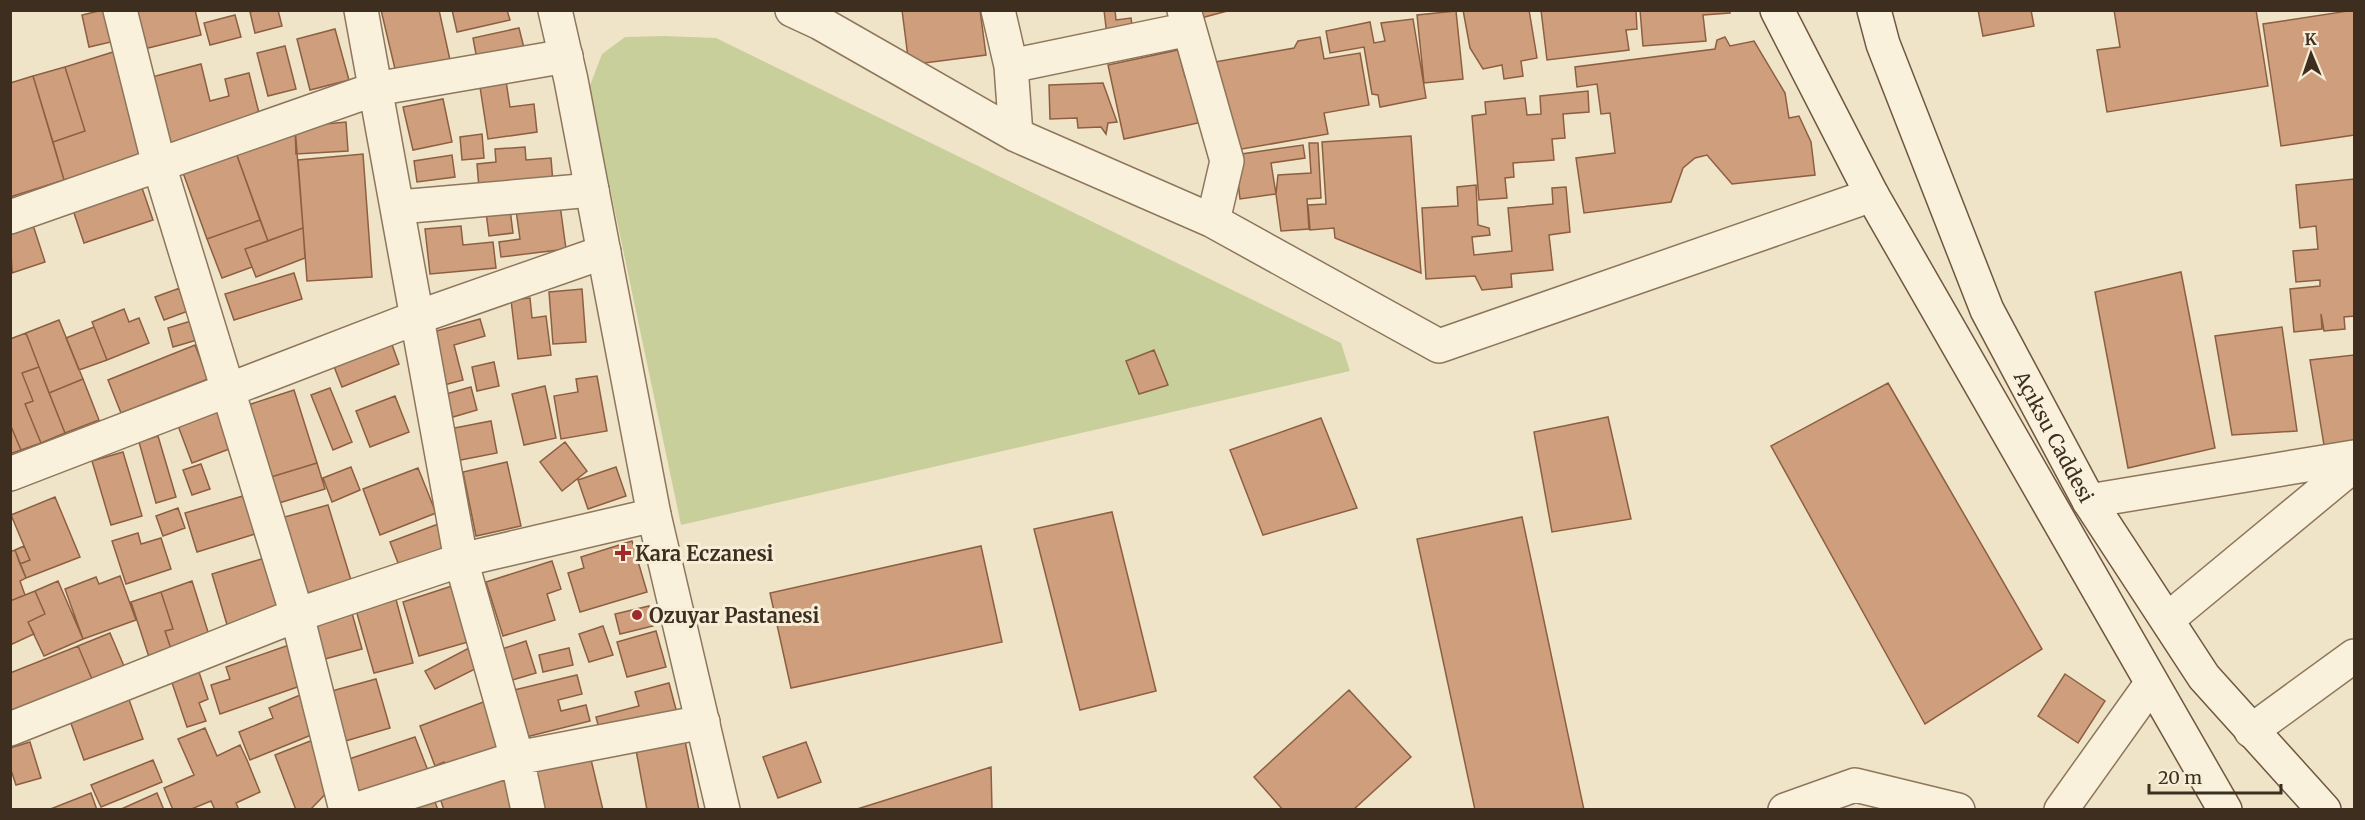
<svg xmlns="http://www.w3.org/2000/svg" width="2365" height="820" viewBox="0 0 2365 820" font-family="Merriweather,serif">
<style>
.green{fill:#c9cf9b}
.building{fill:#cf9f7d;stroke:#8d5f41;stroke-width:1.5}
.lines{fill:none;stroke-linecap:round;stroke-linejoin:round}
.minor-casing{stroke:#8d765c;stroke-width:36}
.tertiary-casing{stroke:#8d765c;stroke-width:36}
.secondary-casing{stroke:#6f573f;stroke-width:36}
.minor{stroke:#faf1dc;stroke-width:33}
.tertiary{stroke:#faf1dc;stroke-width:33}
.secondary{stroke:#faf1dc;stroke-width:33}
.poi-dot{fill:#9e2a2b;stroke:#f7eed8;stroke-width:2}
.labels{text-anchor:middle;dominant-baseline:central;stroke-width:6;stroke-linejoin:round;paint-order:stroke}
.street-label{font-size:20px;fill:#3d2e20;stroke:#f7eed8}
.poi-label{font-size:20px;font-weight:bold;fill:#3d2e20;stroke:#f7eed8;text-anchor:start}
</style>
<rect width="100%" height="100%" fill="#f0e4c8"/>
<path class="green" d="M664,36L716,38L1341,343L1350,371L681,525L589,88L602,54L625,37Z"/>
<path class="building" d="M103,10L111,42L89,47L82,15Z
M135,10H195L201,35L144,49Z
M258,10H278L282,26L255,33L250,12Z
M381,10H439L450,60L396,73Z
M452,10H507L510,20L457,32Z
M902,10H980L986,55L909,65Z
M1104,10H1115L1116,20L1131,18L1133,33L1107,36Z
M1199,10H1231L1201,18Z
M1463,10H1529L1537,58L1521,61L1523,76L1504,79L1502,65L1483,69L1470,48Z
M1541,10H1636L1637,29L1626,30L1629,50L1547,60Z
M1640,10H1730V13L1703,15L1706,41L1643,46Z
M1978,10H2031L2034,26L1983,36Z
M2114,10H2256L2268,86L2107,112L2097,50L2120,47Z
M2354,10V135L2281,146L2263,24Z
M1456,11L1463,79L1424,83L1417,15Z
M235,15L241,37L210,45L204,23Z
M1413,19L1426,98L1380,107L1378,95L1372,94L1364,47L1330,53L1326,31L1370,22L1374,43L1385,41L1381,23Z
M519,28L526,56L478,65L473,38Z
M335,29L349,80L310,90L297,39Z
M1320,37L1324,59L1360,53L1369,105L1324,113L1328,134L1225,152L1209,63L1294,48L1298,41Z
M1725,37L1730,46L1754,41L1785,93L1789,118L1799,116L1811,142L1815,175L1732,184L1707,155L1695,158L1683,168L1671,202L1584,213L1576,158L1615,153L1610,113L1601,114L1597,84L1577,87L1575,67L1715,49L1717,40Z
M285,46L296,89L268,96L257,53Z
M1178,50L1185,77L1197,78L1194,101L1198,123L1124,139L1108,65Z
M113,52L145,155L64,180L53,142L85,131L65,67Z
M201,64L210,101L229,96L225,79L249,73L262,125L171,148L152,77Z
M65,67L85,131L53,142L33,76Z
M33,76L64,180L10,197V83Z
M506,81L510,107L534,104L537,132L488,139L480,87Z
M1103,83L1117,122L1108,123L1106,134L1101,127L1078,128L1077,118L1050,119L1049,85Z
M1588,91L1589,112L1563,114L1565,138L1552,139L1554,160L1513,163L1514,177L1505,178L1507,198L1479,200L1472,116L1486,114L1485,102L1525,98L1527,115L1541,114L1540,96Z
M443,99L452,142L413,150L403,107Z
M346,122L348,151L296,154L295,127Z
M295,127L303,228L268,241L235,150Z
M482,134L484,158L462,160L460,137Z
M1411,136L1421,273L1335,238L1334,228L1310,230L1308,205L1326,204L1322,142Z
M1309,143H1318L1321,198L1307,199L1309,229L1281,231L1276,194L1278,175L1311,173Z
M1303,145L1305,158L1271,163L1276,194L1240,199L1235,155Z
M525,147L526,160L551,158L553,183L479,188L477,164L496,162L495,149Z
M235,150L260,220L207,239L182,170Z
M363,154L372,277L307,281L298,160Z
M452,155L455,177L417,182L414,161Z
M2354,179V316L2344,317L2345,329L2324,331L2321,314L2322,329L2294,332L2290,289L2320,286V280L2296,282L2293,251L2318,249L2316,226L2300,228L2296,185Z
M141,185L153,220L84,243L72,207Z
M1476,185L1478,225L1489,228L1490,235L1472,237L1474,255L1512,251L1508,208L1553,204L1552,188L1566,187L1570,232L1549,235L1553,270L1511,274L1512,287L1482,290L1475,276L1426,279L1422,208L1458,206L1457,187Z
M560,205L566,249L501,257L499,242L520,239L516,210Z
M510,209L513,233L489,236L486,212Z
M260,220L268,241L245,249L252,267L222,278L207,239Z
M32,222L45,262L12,273L10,229Z
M461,226L463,245L493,242L496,268L430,274L425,229Z
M303,228L305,258L256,277L245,249Z
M2181,272L2215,448L2128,468L2095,292Z
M294,273L302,299L234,320L225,294Z
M180,288L188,311L164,320L155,297Z
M582,289L586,342L553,344L549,292Z
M530,298L532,318L546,316L551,355L518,359L511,300Z
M124,309L129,322L139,318L149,343L107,360L92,322Z
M480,319L485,336L454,345L463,380L444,385L429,333Z
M59,320L83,379L49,393L26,333Z
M191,321L197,340L173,347L168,328Z
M94,327L107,360L79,370L66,338Z
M2282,327L2297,431L2232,435L2215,336Z
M26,333L39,367L22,373L33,401L25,404L41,443L21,450L10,424V339Z
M391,342L399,364L342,387L333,364Z
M195,345L208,379L121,413L108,380Z
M1154,350L1168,385L1139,394L1126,361Z
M2354,355V442L2324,445L2310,360Z
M494,362L499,386L477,391L472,367Z
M39,367L65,433L41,443L25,404L33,401L22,373Z
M597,376L607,431L561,439L554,396L578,392L576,379Z
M83,379L99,420L65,433L49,393Z
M1888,383L2042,649L1925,724L1771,446Z
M545,386L556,438L524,445L512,394Z
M471,387L477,410L453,417L446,394Z
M330,388L352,442L333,450L311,395Z
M294,390L317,463L271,477L248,405Z
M395,396L409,432L370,447L356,411Z
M217,409L232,448L192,463L177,423Z
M1608,417L1631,519L1552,532L1534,432Z
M1321,418L1357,508L1263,535L1230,450Z
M491,421L497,453L455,461L449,429Z
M10,424L21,450L10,454Z
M158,436L176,497L156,503L139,442Z
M565,442L587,471L562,491L540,462Z
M123,452L142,516L111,525L92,461Z
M507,462L521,526L476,536L463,472Z
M317,463L325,489L279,503L271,477Z
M201,464L210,489L192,495L183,470Z
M351,467L360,490L332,502L323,478Z
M616,467L626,496L588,509L578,480Z
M418,468L436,513L380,535L363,489Z
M243,496L255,534L197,552L185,513Z
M55,497L80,557L26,578L20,564L30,560L11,515Z
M328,505L351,580L304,594L281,518Z
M178,508L185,528L163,536L156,516Z
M1112,512L1156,691L1080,710L1034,529Z
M1522,517L1584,810H1475L1417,539Z
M441,523L451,548L400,568L390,542Z
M138,533L141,544L161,538L171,569L126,584L112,541Z
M632,541L647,592L580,612L568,573L584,568L581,557Z
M24,546L30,560L20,564L15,550Z
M981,546L1002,642L791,688L770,593Z
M15,550L26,578L20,581L25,595L10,601V552Z
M268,557L284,612L228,628L212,574Z
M552,561L561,589L547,594L555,620L503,636L486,582Z
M120,576L136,620L83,639L65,589L96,577L99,584Z
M58,581L83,639L44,656L28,622L45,614L35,591Z
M192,581L209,635L171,649L165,631L173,629L161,592Z
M458,584L475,640L419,656L403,602Z
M35,591L45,614L28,622L34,634L10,645V601Z
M161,592L173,629L165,631L171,649L149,657L131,602Z
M394,592L413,663L374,673L354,603Z
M350,606L362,649L321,660L309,617Z
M649,606L653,626L620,634L615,614Z
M603,626L613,655L589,662L579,634Z
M656,631L666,667L627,677L617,642Z
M110,633L124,666L92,679L78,646Z
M526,641L536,673L509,681L499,650Z
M292,644L306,684L220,714L211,685L230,679L226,667Z
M78,646L92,679L10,711V673Z
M469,648L479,667L435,689L425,671Z
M569,648L573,665L543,672L539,655Z
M196,663L208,699L199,703L206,721L187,727L168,671Z
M2065,674L2105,701L2078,743L2038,716Z
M577,675L582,694L558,700L561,711L586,705L590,721L526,737L514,690Z
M376,679L390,728L342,742L328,692Z
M669,683L678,717L601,736L596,717L639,706L635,692Z
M1349,690L1411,757L1353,810H1283L1254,777Z
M305,693L321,731L250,760L239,732L273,718L269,708Z
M127,694L143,739L84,760L68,715Z
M486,701L506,754L448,775L444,762L435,766L420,726Z
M205,728L217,756L240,745L247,760L260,792L236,803L239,810H215L211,801L189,810H173L164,788L194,775L178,739Z
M415,737L430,776L359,800L346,760Z
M318,738L336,783L310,810H296L275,755Z
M685,741L699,810H647L636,750Z
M30,742L41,778L16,785L10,767V748Z
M806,742L821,782L778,798L763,757Z
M589,751L603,810H540L530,765Z
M153,760L162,782L101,807L91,785Z
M991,767L992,810H854Z
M505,773L518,810H444L439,795Z
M431,791L438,810H378Z
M91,793L97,810H48Z
M157,793L164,810H119Z"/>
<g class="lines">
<g class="minor-casing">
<path id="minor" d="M120,10L159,165L297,615L346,810
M361,10L461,560L517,758L528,810
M792,10L820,23L1016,135L1213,221L1439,346L1872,195
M998,10L1011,66L1016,135
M1184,10L1227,161L1213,221
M1011,66L1189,29
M399,207L592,190
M10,217L375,89L566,56
M10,474L418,317L604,252
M2089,501L2354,457
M2168,619L2354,465
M10,729L297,615L461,560L654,515
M2251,731L2354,656
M355,810L517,758L703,722
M1785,810L1855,785L1958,810
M2061,810L2151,684"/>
</g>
<g class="tertiary-casing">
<path id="tertiary" d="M555,10L571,80L654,515L723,810"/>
</g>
<g class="secondary-casing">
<g id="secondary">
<path d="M1777,10L1872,195L2225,810"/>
<path id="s1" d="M1874,10L1883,44L1987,310L2089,501L2204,677L2324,810"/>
</g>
</g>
<use href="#minor" class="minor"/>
<use href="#tertiary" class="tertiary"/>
<use href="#secondary" class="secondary"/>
</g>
<g class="poi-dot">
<path d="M620 544h6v6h6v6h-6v6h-6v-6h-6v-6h6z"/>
<circle cx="637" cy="615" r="6"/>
</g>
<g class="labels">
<g class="street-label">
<text stroke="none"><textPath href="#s1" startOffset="464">Açıksu Caddesi</textPath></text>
</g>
<g class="poi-label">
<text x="635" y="553">Kara Eczanesi</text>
<text x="649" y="615">Ozuyar Pastanesi</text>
</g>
</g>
<rect width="2365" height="820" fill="none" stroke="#3d2e20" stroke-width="24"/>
<g transform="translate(2311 54) rotate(358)" stroke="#f7eed8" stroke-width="4.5" paint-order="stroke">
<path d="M0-4.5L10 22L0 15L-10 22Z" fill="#3d2e20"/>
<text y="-9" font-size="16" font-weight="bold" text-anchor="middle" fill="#3d2e20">K</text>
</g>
<path d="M2149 784v9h132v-9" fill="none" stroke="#3d2e20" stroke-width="3"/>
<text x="2158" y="784" font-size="18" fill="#3d2e20" stroke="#f7eed8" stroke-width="4.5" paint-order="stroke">20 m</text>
</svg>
